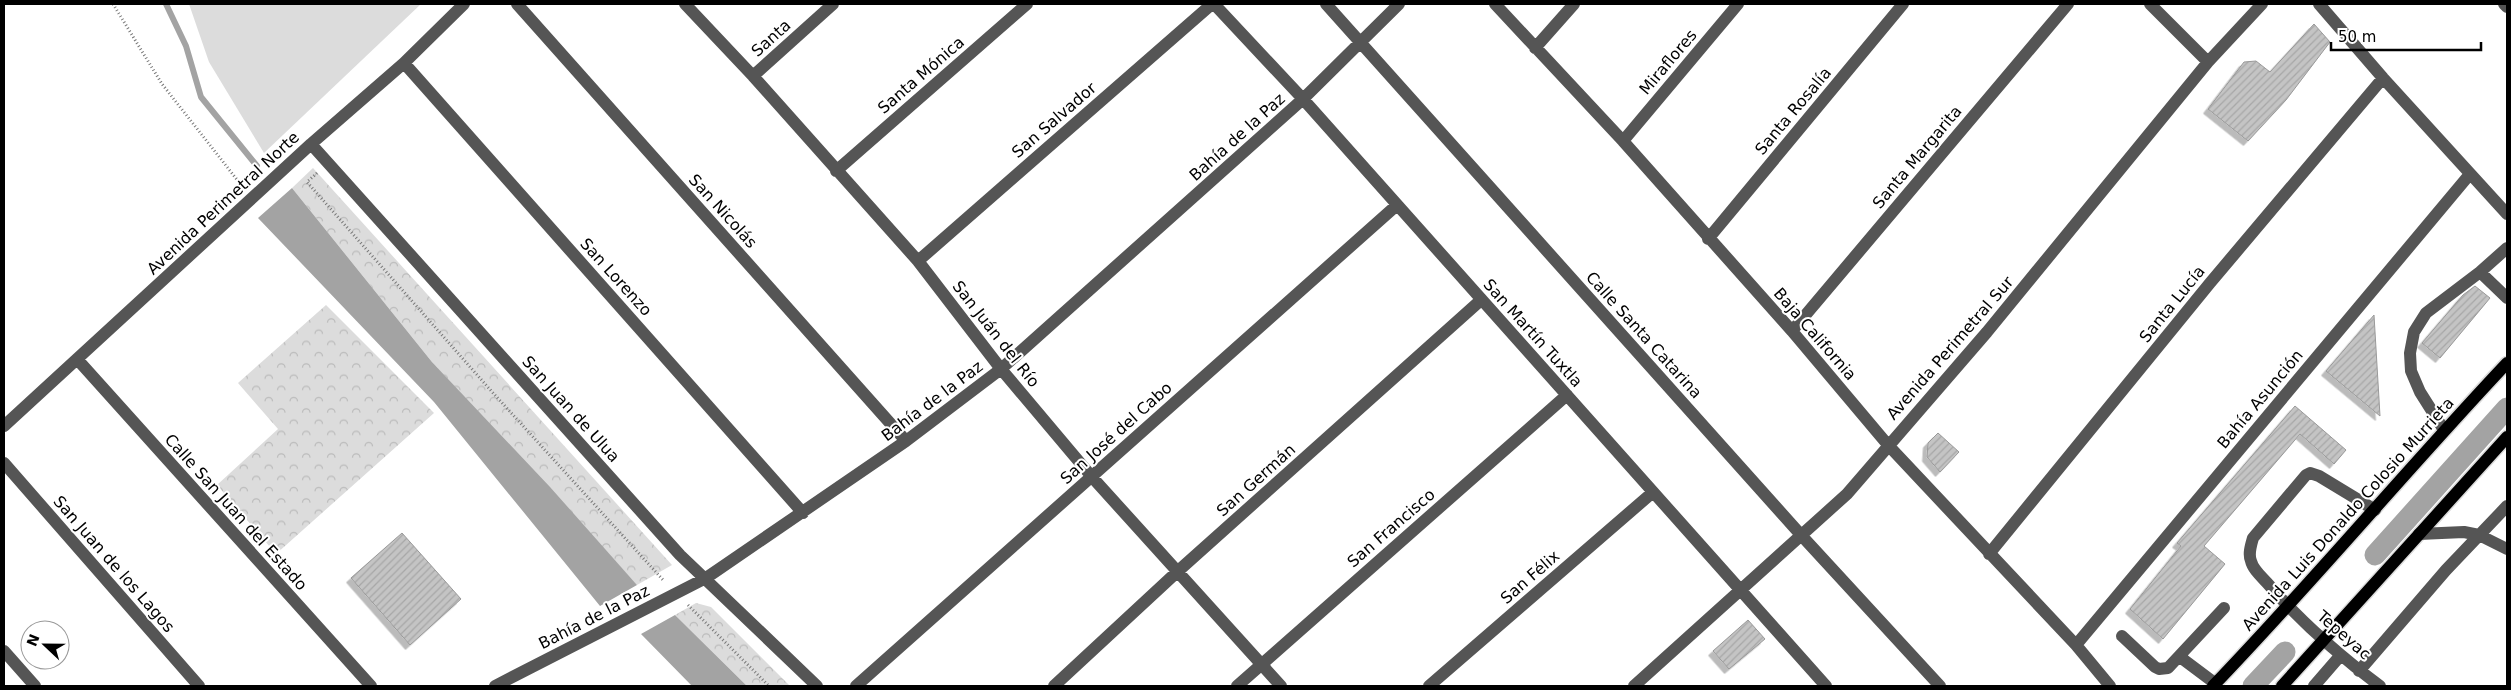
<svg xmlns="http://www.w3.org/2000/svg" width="2511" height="690" viewBox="0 0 2511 690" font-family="'DejaVu Sans',sans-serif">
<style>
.park{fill:url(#park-crowns)}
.pitch{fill:#dcdcdc}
.water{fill:#a3a3a3}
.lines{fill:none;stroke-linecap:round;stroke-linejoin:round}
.stream{stroke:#a3a3a3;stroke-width:6}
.canal{stroke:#a3a3a3;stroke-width:21}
.building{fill:url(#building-hatch);stroke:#999;filter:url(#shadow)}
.major-casing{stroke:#dbdbdb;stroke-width:15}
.path{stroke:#777;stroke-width:3;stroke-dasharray:1 2.5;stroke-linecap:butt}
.minor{stroke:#555;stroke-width:12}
.major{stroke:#000;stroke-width:12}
.labels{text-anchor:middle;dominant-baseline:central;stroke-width:4;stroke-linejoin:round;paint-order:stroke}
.street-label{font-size:16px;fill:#000;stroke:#fff}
</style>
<defs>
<pattern id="park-crowns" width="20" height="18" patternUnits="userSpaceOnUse" patternTransform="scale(1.25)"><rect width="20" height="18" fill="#dcdcdc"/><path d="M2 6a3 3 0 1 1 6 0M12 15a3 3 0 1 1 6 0" fill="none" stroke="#bbb"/></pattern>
<pattern id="building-hatch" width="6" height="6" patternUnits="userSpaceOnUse" patternTransform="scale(1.25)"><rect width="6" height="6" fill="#c4c4c4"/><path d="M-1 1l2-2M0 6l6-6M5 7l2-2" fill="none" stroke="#a7a7a7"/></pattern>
<filter id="shadow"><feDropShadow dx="-4.5" dy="4.5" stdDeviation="0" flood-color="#0004"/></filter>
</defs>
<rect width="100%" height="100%" fill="#fff"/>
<path class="park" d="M313,168L672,565L637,585L432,362L292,188Z
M326,305L434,413L276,554L217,485L278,429L238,383Z
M696,603L711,607L790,686H747L675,615Z"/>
<path class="pitch" d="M189,4H421L264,153L209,62Z"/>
<path class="water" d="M292,188L432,362L550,487L637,585L600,606L434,402L258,218Z
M675,615L747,686H692L641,634Z"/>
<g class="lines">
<path class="stream" d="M166,4L186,46L201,97L257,166"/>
<path class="canal" d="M2375,555L2507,408
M2253,686L2285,652"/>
</g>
<path class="building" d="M2314,24L2330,42L2286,100L2248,141L2208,109L2244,62L2256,61L2270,72Z
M2475,286L2490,298L2440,358L2422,343L2463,295Z
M2374,315L2380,416L2326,371Z
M2295,406L2346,450L2334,464L2300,434L2204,546L2225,564L2163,639L2130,609L2181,546L2177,543Z
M1938,433L1959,452L1940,472L1927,457L1928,443Z
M402,533L461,599L410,645L351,578Z
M1748,620L1765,639L1729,669L1713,651Z"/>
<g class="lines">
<g class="major-casing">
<path id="major" d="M2213,686C2314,581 2407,469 2507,363
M2282,686L2507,437"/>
</g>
<path class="path" d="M113,4L162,84L242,186
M317,173L307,182L494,394L664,581
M688,605L769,686"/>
<path class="minor" d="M517,4L906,441
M685,4L753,76L918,261L1001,369L1092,477L1281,686
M1214,4L1303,99L1826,686
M1326,4L1801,535L1940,686
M1495,4L1623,141L1792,331L1888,445L2076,645L2110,686
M2150,4L2208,62
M2319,4L2383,78L2507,214
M2504,4L2507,7
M1535,48L1574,4
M404,63L803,513
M753,76L833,4
M1623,141L1738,4
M311,144L680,555L817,686
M836,171L1027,4
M1708,239L1903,4
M918,261L1212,4
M2480,272L2507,298
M1792,331L2068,4
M77,359L371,686
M4,426L311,144L404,63L464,4
M2444,430L2420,392L2411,371L2410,353L2414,332L2426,313L2480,272L2507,248
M4,463L199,686
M2375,510L2319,476L2310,473L2306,475L2253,538C2251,545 2248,554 2251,561C2253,570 2263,578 2269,585C2302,623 2340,656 2380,686
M2419,534L2464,532L2479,535L2507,549
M1989,554L2210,283L2383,78
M2122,636L2155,667L2159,669L2168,668L2224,608
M2076,645L2470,174
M4,651L35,686
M2180,657L2216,684
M2359,671L2446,570L2507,506
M495,686L706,578L906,441L1001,369L1303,99L1399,4
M856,686L1397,205
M1054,686L1177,572L1481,300
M1237,686L1567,395
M1429,686L1652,493
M1634,686L1847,494L1987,332L2208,62L2262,4
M2314,686L2340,656"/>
<use href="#major" class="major"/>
</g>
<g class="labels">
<g class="street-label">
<text transform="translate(771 38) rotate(-42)">Santa</text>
<text transform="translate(1668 62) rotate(-50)">Miraflores</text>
<text transform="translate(921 75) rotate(-41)">Santa Mónica</text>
<text transform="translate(1793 111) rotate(-50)">Santa Rosalía</text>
<text transform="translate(1054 120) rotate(-41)">San Salvador</text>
<text transform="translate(1237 137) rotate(-42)">Bahía de la Paz</text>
<text transform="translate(1917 157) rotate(-50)">Santa Margarita</text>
<text transform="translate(223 203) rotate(-43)">Avenida Perimetral Norte</text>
<text transform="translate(723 211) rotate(48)">San Nicolás</text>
<text transform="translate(616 277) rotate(48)">San Lorenzo</text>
<text transform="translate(2172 304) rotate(-51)">Santa Lucía</text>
<text transform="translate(1533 333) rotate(48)">San Martín Tuxtla</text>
<text transform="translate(996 334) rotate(52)">San Juán del Río</text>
<text transform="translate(1815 334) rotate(49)">Baja California</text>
<text transform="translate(1644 335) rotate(48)">Calle Santa Catarina</text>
<text transform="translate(1950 348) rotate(-49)">Avenida Perimetral Sur</text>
<text transform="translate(2260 399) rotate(-50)">Bahía Asunción</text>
<text transform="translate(932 401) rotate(-37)">Bahía de la Paz</text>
<text transform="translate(571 409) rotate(48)">San Juan de Ulua</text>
<text transform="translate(1116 433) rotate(-42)">San José del Cabo</text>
<text transform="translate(1256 480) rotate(-42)">San Germán</text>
<text transform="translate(236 512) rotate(48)">Calle San Juan del Estado</text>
<text transform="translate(2348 514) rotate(-48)">Avenida Luis Donaldo Colosio Murrieta</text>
<text transform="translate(1391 528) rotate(-41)">San Francisco</text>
<text transform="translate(114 564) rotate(49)">San Juan de los Lagos</text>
<text transform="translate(1530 577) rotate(-41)">San Félix</text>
<text transform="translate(594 617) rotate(-27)">Bahía de la Paz</text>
<text transform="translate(2344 635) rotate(41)">Tepeyac</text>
</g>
</g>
<rect width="2511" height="690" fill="none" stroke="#000000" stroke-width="10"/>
<g transform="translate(45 645) rotate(292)"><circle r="24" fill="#ffffff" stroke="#999999"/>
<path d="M0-4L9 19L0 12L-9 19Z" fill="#000000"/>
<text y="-8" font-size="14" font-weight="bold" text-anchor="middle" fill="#000000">N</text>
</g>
<path d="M2331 42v8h150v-8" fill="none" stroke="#000000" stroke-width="2.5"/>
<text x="2338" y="42" font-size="15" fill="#000000" stroke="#ffffff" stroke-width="4" paint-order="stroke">50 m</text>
</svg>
